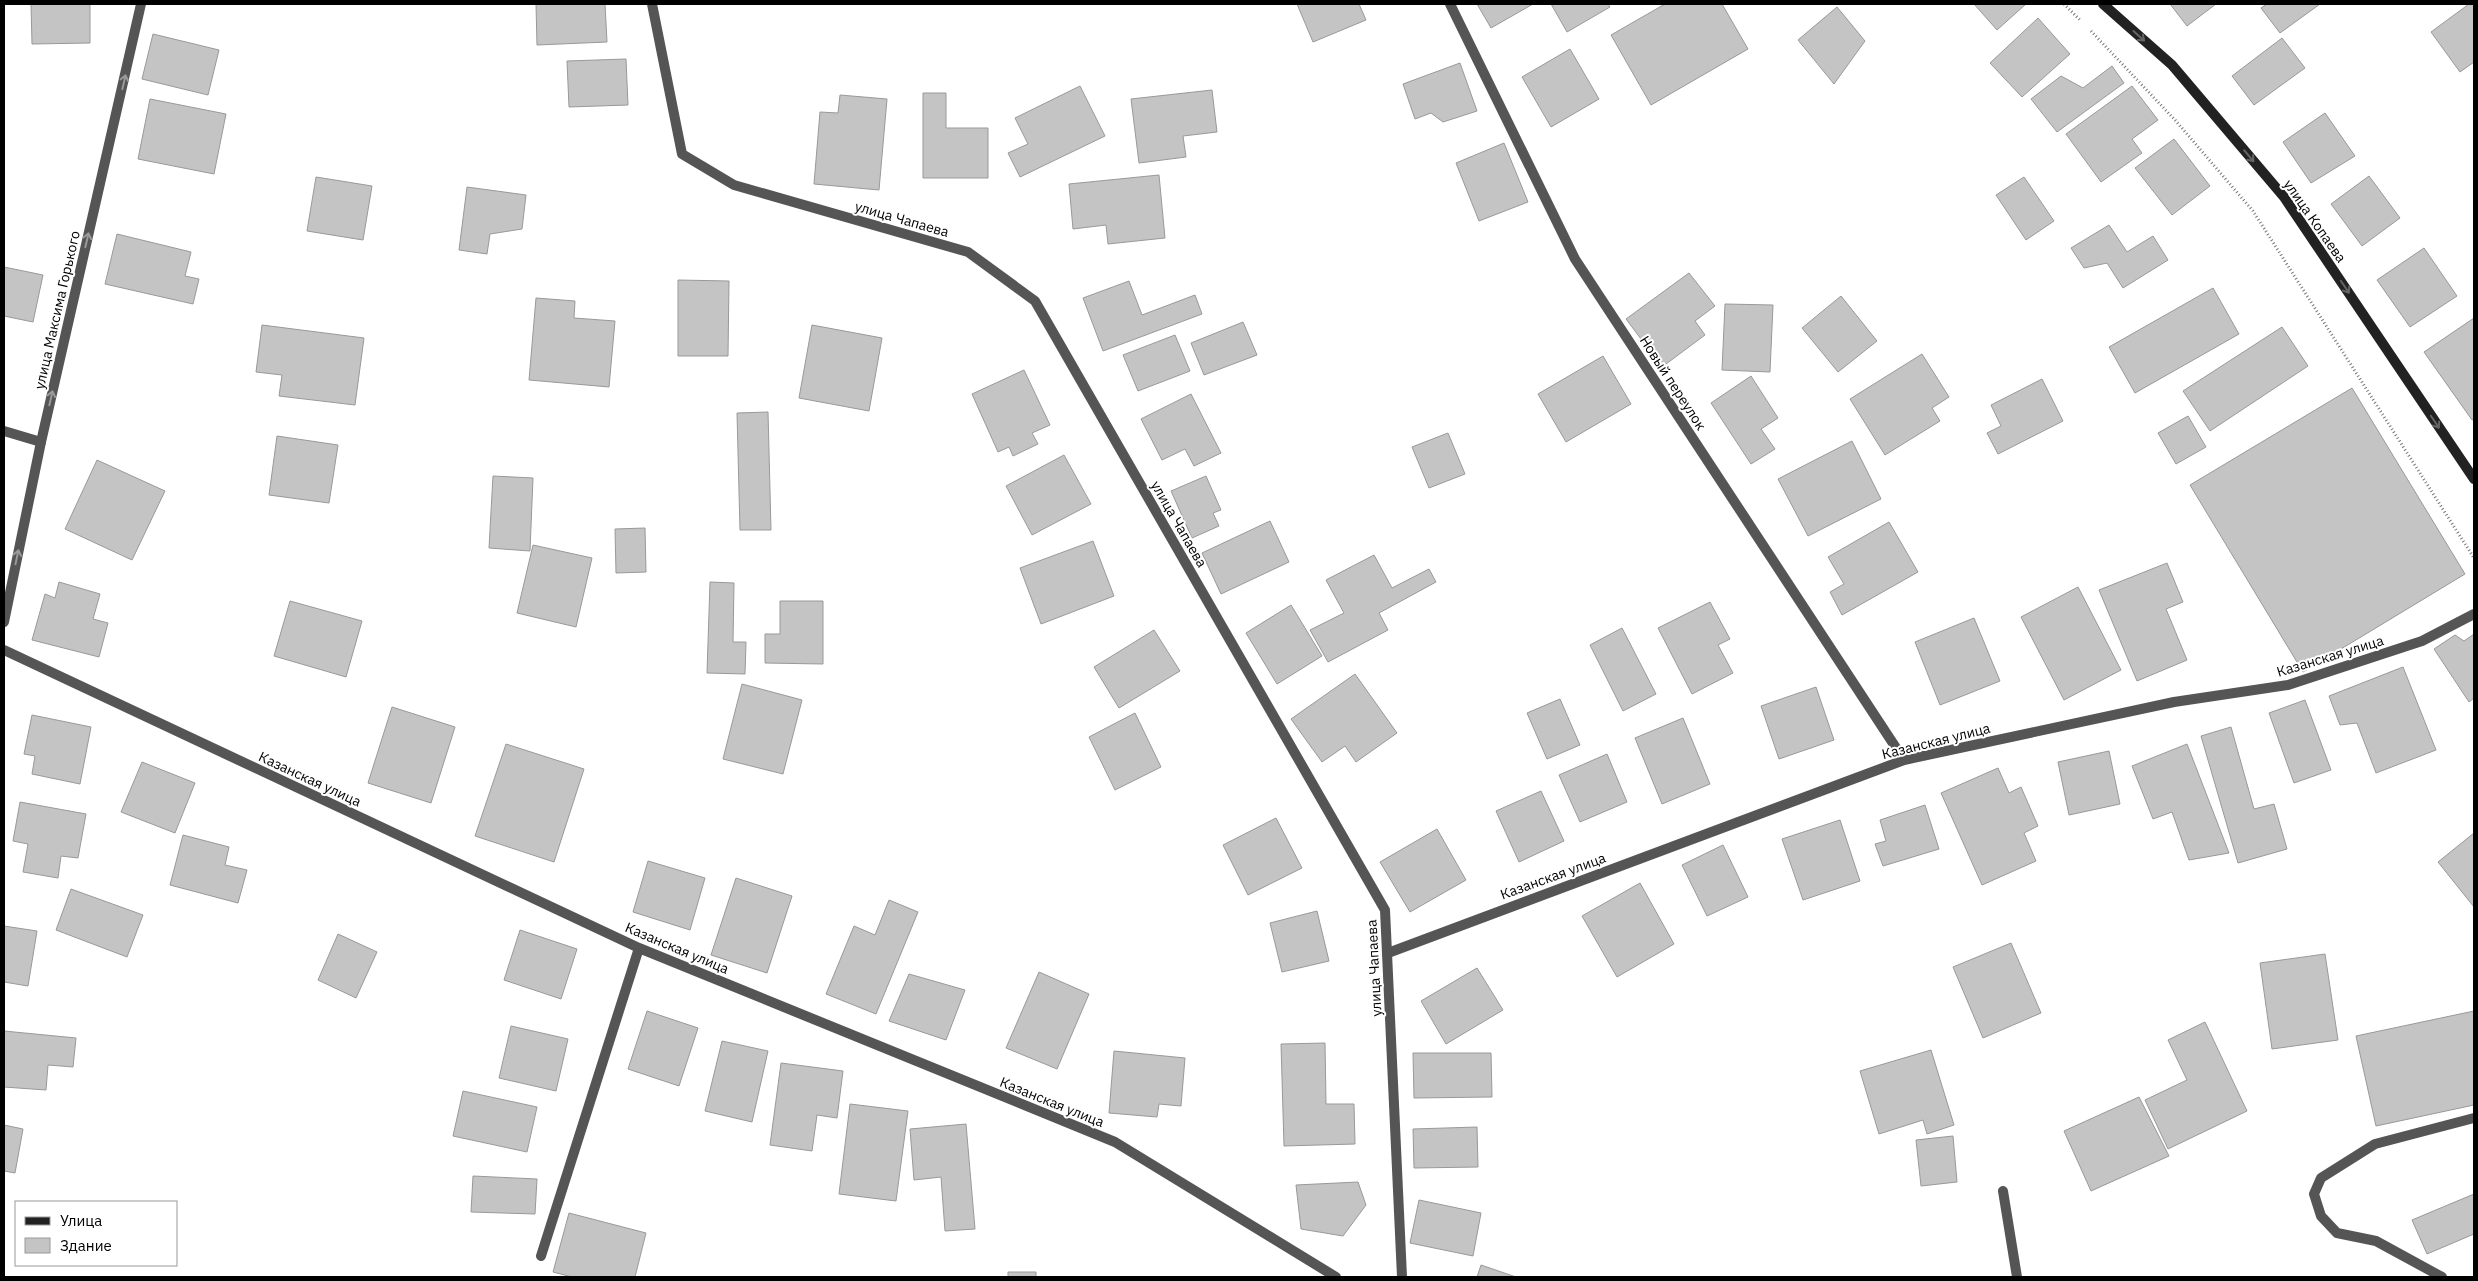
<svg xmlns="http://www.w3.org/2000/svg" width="2478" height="1281" viewBox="0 0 2478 1281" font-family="'IBM Plex Sans',sans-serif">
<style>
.building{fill:#c4c4c4;stroke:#999}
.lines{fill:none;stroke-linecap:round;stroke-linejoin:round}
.path{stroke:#777;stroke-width:3;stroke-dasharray:1 2.5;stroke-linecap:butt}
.service{stroke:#555;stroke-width:10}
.minor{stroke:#555;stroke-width:10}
.tertiary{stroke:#555;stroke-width:10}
.secondary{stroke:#222;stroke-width:10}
.oneway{stroke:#646464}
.oneway2{stroke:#999}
.labels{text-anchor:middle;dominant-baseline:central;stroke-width:4;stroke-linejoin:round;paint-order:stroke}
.street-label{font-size:14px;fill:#000;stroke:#fff}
</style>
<rect width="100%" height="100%" fill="#fff"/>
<path class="building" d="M31,4H90V43L32,44Z
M536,4H605L607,42L537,45Z
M1297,4H1359L1366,20L1313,42Z
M1477,4H1533L1491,28Z
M1551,4H1608L1610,7L1567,32Z
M1665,4H1722L1748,49L1651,105L1611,35Z
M1974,4H2026L1997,30Z
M2170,4H2216L2187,26Z
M2267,4H2320L2280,33L2261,8Z
M2469,4H2474V62L2460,72L2431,32Z
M1837,7L1865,41L1834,84L1798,40Z
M2038,18L2070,54L2022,97L1990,63Z
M153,34L219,50L208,95L142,79Z
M2282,38L2305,68L2254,105L2232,76Z
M1570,49L1599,99L1551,127L1522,77Z
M626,59L628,105L569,107L567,61Z
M1460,63L1477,111L1443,122L1431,113L1415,119L1403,84Z
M2112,66L2124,83L2057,132L2031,99L2061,76L2083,88Z
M1080,86L1105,136L1020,177L1008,153L1028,144L1015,118Z
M2132,86L2158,120L2132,139L2142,153L2101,182L2066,134Z
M1212,90L1217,132L1183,136L1186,157L1139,163L1131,99Z
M923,93H946V128H988V178H923Z
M840,95L887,99L879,190L814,184L820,112L838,113Z
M150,99L226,114L214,174L138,159Z
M2325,113L2355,156L2311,183L2283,142Z
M2174,139L2210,186L2172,215L2135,168Z
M1504,143L1528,202L1479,221L1456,163Z
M1159,175L1165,238L1108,244L1106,225L1073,229L1069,184Z
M2369,176L2400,218L2362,246L2331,204Z
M316,177L372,186L363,240L307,231Z
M2024,177L2054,221L2026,240L1996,195Z
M467,187L526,195L522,229L490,234L487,254L459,250Z
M2109,225L2127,252L2153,236L2168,260L2123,288L2107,263L2084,268L2071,248Z
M117,234L191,252L185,276L199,279L193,304L105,284Z
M2424,248L2457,296L2410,327L2377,280Z
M4,267L43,275L33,322L4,316Z
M1689,273L1715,306L1695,321L1705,335L1662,367L1626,319Z
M678,280L729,281L728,356H678Z
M1129,281L1142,315L1195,295L1202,314L1103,351L1083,298Z
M2213,288L2239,334L2135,393L2109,347Z
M1841,296L1877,341L1838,372L1802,328Z
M536,298L575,301L574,318L615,321L609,387L529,380Z
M1725,304L1773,305L1770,372L1722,370Z
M2474,318V419L2472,420L2424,352Z
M1243,322L1257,355L1204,375L1191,343Z
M262,325L364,338L355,405L279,396L282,375L256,372Z
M812,325L882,338L869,411L799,398Z
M2282,327L2308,366L2210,431L2183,391Z
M1175,335L1190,371L1138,391L1123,355Z
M1922,354L1949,397L1932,408L1940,421L1885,455L1850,399Z
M1603,356L1631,404L1566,442L1538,394Z
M1024,370L1050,425L1032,433L1038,444L1013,456L1009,447L998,452L972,394Z
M1751,376L1778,418L1761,429L1775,449L1751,464L1711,403Z
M2042,379L2063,421L1998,454L1987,433L2001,426L1991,405Z
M2352,388L2465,574L2303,672L2190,485Z
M1191,394L1221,453L1194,466L1185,449L1162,460L1141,419Z
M768,412L771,530H740L737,413Z
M2188,416L2206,447L2176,464L2158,433Z
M1448,433L1465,474L1429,488L1412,447Z
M277,436L338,445L329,503L269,495Z
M1852,441L1881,499L1808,536L1778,479Z
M1064,455L1091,504L1032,535L1006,486Z
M97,460L165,491L132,560L65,529Z
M493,476L533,478L530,551L489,548Z
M1206,476L1221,510L1213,513L1219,526L1192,538L1171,491Z
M1270,521L1289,562L1221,594L1202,553Z
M1889,522L1918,572L1842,615L1830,592L1844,584L1828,557Z
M645,528L646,572L616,573L615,529Z
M1093,541L1114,596L1041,624L1020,568Z
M533,545L592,558L576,627L517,613Z
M1374,555L1392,588L1429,569L1436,582L1379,613L1388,630L1328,662L1310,630L1344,613L1326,580Z
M2167,563L2183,602L2166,609L2187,660L2137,681L2099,590Z
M59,582L100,594L93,619L108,623L99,657L32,640L45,594L55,598Z
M710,582L734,583L733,642H746L745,674L707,673Z
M2078,587L2121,670L2064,700L2021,617Z
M290,601L362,621L346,677L274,656Z
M780,601H823V664L765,663V634H780Z
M1710,602L1730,639L1718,645L1733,673L1692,694L1658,628Z
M1291,605L1322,656L1277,684L1246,633Z
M1974,618L2000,681L1940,705L1915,642Z
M1622,628L1656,694L1623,711L1590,645Z
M1154,630L1180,671L1119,708L1094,667Z
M2474,634V698L2469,702L2434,649L2455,635L2464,641Z
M2403,667L2436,750L2376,773L2357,723L2340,725L2329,696Z
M1355,674L1397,733L1356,762L1345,746L1322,762L1291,719Z
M742,684L802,700L783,774L723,759Z
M1816,687L1834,740L1779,759L1761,706Z
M1560,699L1580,745L1547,759L1527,713Z
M2305,700L2331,770L2294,783L2269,713Z
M392,707L455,727L431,803L368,783Z
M1135,713L1161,767L1115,790L1089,737Z
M32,715L91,727L80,784L32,774L35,756L24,754Z
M1683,718L1710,784L1662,804L1635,738Z
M2231,727L2254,809L2274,804L2287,849L2238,863L2201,736Z
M506,744L584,769L554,862L475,836Z
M2187,744L2229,853L2189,860L2172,812L2153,819L2132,766Z
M2109,751L2120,804L2069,815L2058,762Z
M1607,754L1627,802L1580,822L1559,775Z
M142,762L195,783L175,833L121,812Z
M1998,768L2009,793L2021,787L2038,826L2024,833L2036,861L1982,885L1941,793Z
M1541,791L1564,841L1519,862L1496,811Z
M20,802L86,814L78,858L61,856L58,878L23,872L28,844L13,841Z
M1925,805L1939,849L1883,866L1875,844L1886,841L1880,820Z
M1276,818L1302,868L1248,895L1223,845Z
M1840,820L1860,881L1803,900L1782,839Z
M1437,829L1466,880L1410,912L1380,862Z
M2474,833V907L2438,862Z
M183,835L229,847L225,865L247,870L238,903L170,885Z
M1723,845L1748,897L1707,916L1682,865Z
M648,861L705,878L690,930L633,912Z
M736,878L792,896L767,973L711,955Z
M1640,883L1674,944L1617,977L1582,916Z
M71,889L143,915L127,957L56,930Z
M889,900L918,912L876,1014L826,994L854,926L875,935Z
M1317,911L1329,961L1282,972L1270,923Z
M4,926L37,931L28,986L4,982Z
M520,930L577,949L561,999L504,980Z
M338,934L377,952L356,998L318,980Z
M2011,943L2041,1013L1983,1038L1953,967Z
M2325,954L2338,1040L2272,1049L2260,963Z
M1477,968L1503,1010L1446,1044L1421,1001Z
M1039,972L1089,994L1057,1069L1006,1048Z
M909,974L965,990L946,1040L889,1021Z
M647,1011L698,1028L679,1086L628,1069Z
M2474,1011V1105L2376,1126L2356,1036Z
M2205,1022L2247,1111L2168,1149L2145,1100L2187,1080L2168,1040Z
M511,1026L568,1039L556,1091L499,1078Z
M4,1031L76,1038L73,1067L48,1065L46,1090L4,1087Z
M722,1041L768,1051L752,1122L705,1111Z
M1325,1043L1326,1104H1354L1355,1144L1284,1146L1281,1044Z
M1931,1050L1954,1125L1927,1134L1923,1120L1879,1134L1860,1071Z
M1114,1051L1185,1058L1181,1106L1159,1104L1157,1117L1109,1113Z
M1413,1053H1491L1492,1097L1414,1098Z
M781,1063L843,1071L837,1118L817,1115L812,1151L770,1145Z
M463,1091L537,1107L527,1152L453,1136Z
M2139,1097L2169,1156L2091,1191L2064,1131Z
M850,1104L908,1111L896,1201L839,1194Z
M966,1124L975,1229L945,1231L941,1177L914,1180L910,1129Z
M4,1125L23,1129L15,1173L4,1171Z
M1477,1127L1478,1167L1414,1168L1413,1129Z
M1953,1136L1957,1182L1921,1186L1916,1140Z
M473,1176L537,1179L535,1214L471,1212Z
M1358,1182L1366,1205L1343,1236L1301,1229L1296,1185Z
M2474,1194V1234L2427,1254L2412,1220Z
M1419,1200L1481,1213L1473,1256L1410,1243Z
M569,1213L646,1233L635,1277H572L553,1272Z
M1481,1265L1516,1277H1477Z
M1008,1272H1036V1277H1008Z"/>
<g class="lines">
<path class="path" d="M2064,4L2081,21
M2091,31L2175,120L2253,211L2474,558"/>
<path class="service" d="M2003,1191L2017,1277
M2442,1277L2376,1241L2337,1233L2321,1216L2314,1194L2321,1178L2375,1144L2474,1118"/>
<path class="minor" d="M652,4L682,154L734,185L968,252L1035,301L1385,910L1402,1277
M1450,4L1575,259L1904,760
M4,431L41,442
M4,650L639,948L1115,1142L1336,1277
M1388,953L1904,760L2174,702L2288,685L2422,641L2474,614
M541,1256L639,948"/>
<path class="tertiary" d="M4,622L41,442L141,4"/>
<path class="secondary" d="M2103,4L2172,65L2284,197L2474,479"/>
</g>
<defs><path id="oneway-shaft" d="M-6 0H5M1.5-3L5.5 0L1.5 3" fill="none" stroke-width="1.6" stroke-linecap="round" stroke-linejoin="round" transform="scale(1.25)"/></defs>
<g class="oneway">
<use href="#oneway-shaft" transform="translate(2139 36) rotate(42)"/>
<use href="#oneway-shaft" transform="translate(2249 156) rotate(50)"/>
<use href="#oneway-shaft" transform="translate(2345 287) rotate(56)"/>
<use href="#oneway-shaft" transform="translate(2435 422) rotate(56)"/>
</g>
<g class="oneway2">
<use href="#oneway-shaft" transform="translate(124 82) rotate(-77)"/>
<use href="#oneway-shaft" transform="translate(87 240) rotate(-77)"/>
<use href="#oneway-shaft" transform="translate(51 398) rotate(-77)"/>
<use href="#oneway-shaft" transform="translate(17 557) rotate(-78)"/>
</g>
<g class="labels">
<g class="street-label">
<text transform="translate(902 219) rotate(16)">улица Чапаева</text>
<text transform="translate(2315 221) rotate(55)">улица Копаева</text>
<text transform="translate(57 310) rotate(-77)">улица Максима Горького</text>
<text transform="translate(1673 383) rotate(57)">Новый переулок</text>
<text transform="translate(1179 524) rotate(60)">улица Чапаева</text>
<text transform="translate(2330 656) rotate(-17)">Казанская улица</text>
<text transform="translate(1936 741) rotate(-14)">Казанская улица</text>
<text transform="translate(310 779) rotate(25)">Казанская улица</text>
<text transform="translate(1553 876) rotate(-20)">Казанская улица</text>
<text transform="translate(677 948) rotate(23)">Казанская улица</text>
<text transform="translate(1374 968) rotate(-93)">улица Чапаева</text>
<text transform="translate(1052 1102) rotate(22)">Казанская улица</text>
</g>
</g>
<rect width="2478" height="1281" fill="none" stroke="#000000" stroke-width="10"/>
<rect x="15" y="1201" width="162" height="65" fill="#ffffff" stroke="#999999"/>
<rect x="25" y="1217" width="25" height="8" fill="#222222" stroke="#999999"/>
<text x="60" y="1226" font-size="15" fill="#000000">Улица</text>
<rect x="25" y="1238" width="25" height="15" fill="#c4c4c4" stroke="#999999"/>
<text x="60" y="1251" font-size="15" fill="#000000">Здание</text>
</svg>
